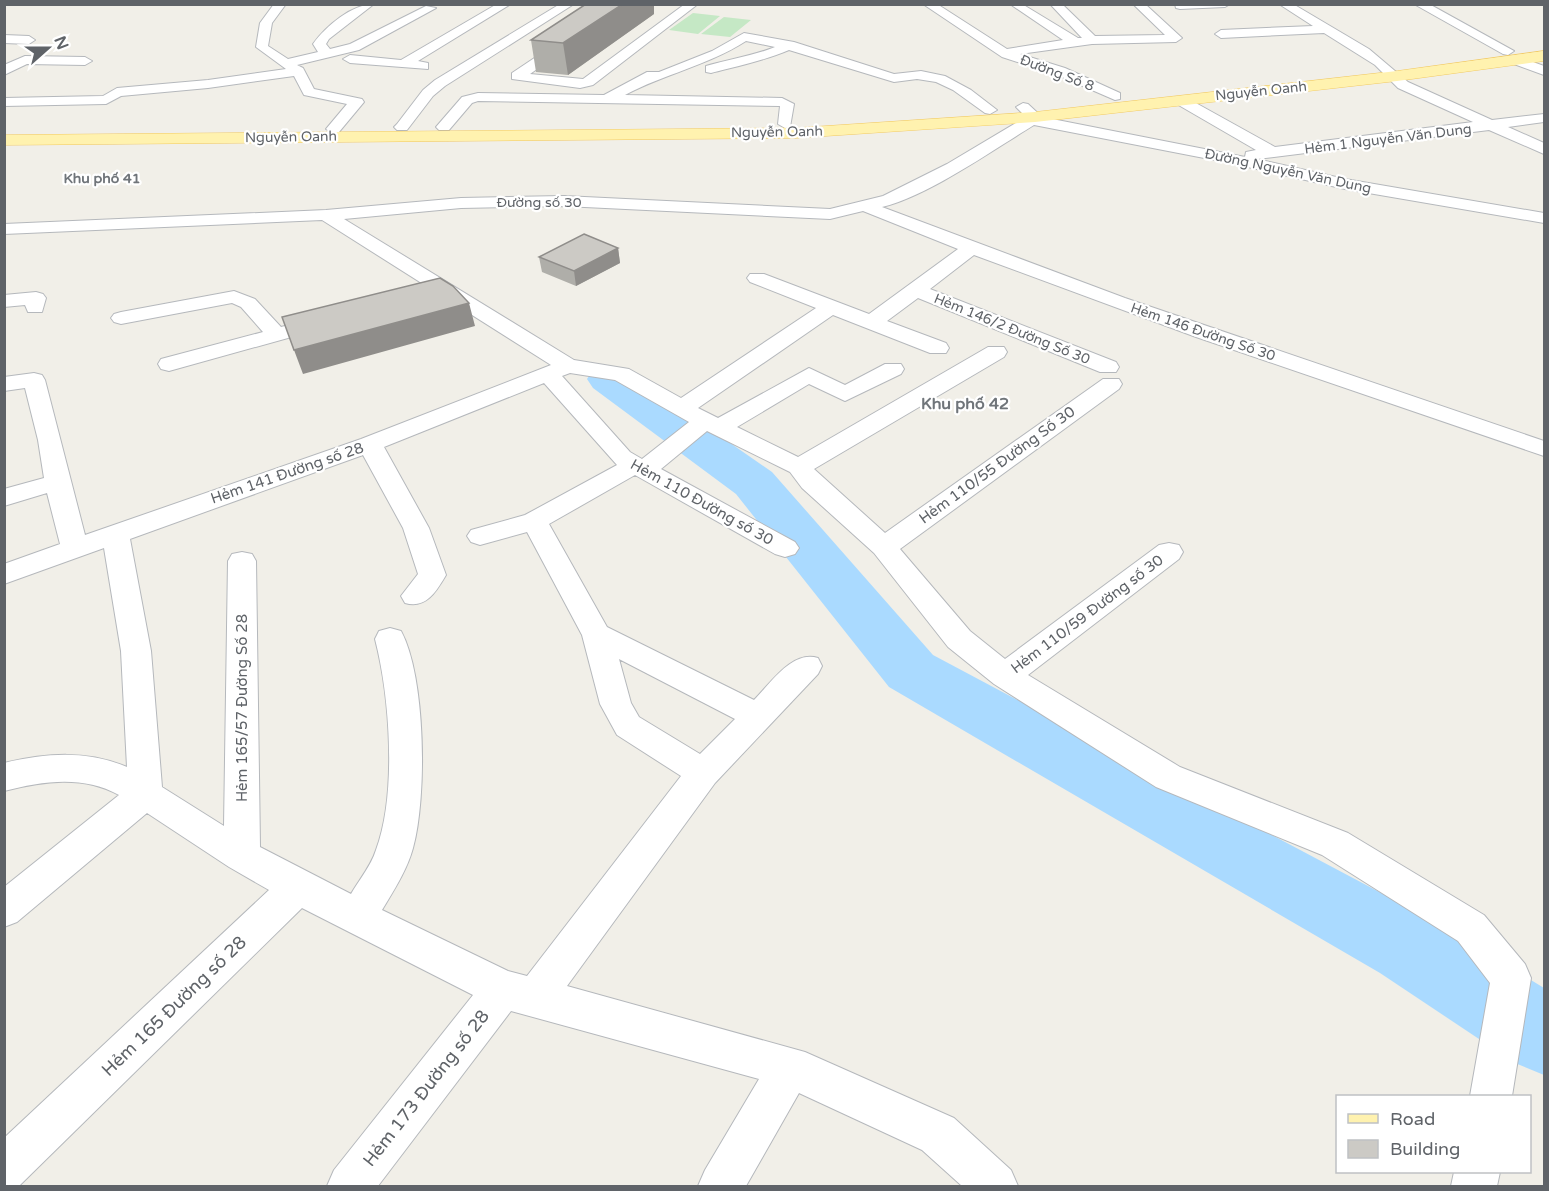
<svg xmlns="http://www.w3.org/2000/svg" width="1549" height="1191" viewBox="0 0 1549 1191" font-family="'Varela Round',sans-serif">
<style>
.green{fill:#c5e8c5}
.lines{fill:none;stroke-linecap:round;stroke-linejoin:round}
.river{fill:#aadaff;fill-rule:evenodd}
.street-casing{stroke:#b5b8bc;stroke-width:2}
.primary-casing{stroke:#f2c960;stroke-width:1}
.street{fill:#fff;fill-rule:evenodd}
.primary{fill:#fff2af;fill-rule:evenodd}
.wall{fill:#afaea9}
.shaded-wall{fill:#8f8d8a}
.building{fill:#cccac5;stroke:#8f8d8a;stroke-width:1.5}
.labels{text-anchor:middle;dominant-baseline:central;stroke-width:4.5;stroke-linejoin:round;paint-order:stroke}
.far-street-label{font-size:14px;fill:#5f6368;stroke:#fff}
.far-neighbourhood-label{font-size:14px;font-weight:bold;fill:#70757a;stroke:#fff}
.street-label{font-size:15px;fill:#5f6368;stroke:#fff}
.neighbourhood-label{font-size:16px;font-weight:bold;fill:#70757a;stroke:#fff}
.near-street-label{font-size:18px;fill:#5f6368;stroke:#fff}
</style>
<rect width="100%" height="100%" fill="#f1efe8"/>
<path class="green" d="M693,13L720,16L698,34L669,30Z
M724,17L751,20L730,37L701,34Z"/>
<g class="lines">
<path class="river" d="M609,366L625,370L772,472L933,655L1434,921L1544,988V1075L1515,1063L1380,973L889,687L736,494L593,388L587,379L593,370Z"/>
<g class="street-casing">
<path id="street" d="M274,4H286L272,23L268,46L288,59L318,52L313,44C326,26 352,4 374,4L329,39L326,44L330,49L350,44L426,6L436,8L359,50L297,65L303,68L314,89L362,99L364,102L339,132L334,134L326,129L347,104L304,95L294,76L208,88L121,96L106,104L4,106V98L103,96L117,88L208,80L286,69L256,47L260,23Z
M497,4H511L418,61L428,63V69L350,63L343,59L350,55L401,60Z
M560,4H574L445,86L433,96L407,130H397L394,127L397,124L423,90L435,80Z
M615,4H629L530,74L583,79L685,4H698L593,85L580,88L512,79V73Z
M923,4H937L1007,49L1063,40L1010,4H1022L1078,38H1082L1050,4H1062L1095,36L1165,35L1133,4H1145L1182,38L1176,42L1092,44L1020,54L1065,68L1120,93V99L1115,100L1055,74L1002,57Z
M1175,4H1230L1225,7L1180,9L1176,8Z
M1279,4H1293L1369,49L1408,82L1492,120L1544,114V122L1508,127L1544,143V154L1489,130L1257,159L1345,179L1544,213V223L1345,189L1230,163L1034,125C993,150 928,196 882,207L1125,298L1544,441V456L1196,337L974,255L930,289L1116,362L1119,367L1116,372H1100L918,298L887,321L946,343L949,348L946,353H930L833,315L698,408L718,418L809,368L845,385L885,364H901L904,369L901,374L845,401L809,384L737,427L798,457L988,347H1004L1007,352L1004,357L814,469L885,533L1103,379H1119L1122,384L1119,389L900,549L970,631L1005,659L1159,545L1169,543L1179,545L1183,552L1179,559L1028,675L1180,767L1348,833L1484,915L1525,964L1531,978L1512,1096H1470L1490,983L1458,941L1322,855L1156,787L994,684L948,647L874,553L802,488L790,472L707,431L661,469L795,542L799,548L795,554L785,557L775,554L635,475L549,524L607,627L754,700C771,683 792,650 818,658L822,666L818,674L715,783L567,986L805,1052L954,1118L1011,1170L1018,1186H962L922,1150L799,1093L746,1186H698L705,1170L759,1079L511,1011L378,1186H327L334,1170L473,995L302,908L20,1185L4,1186V1138L269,890L229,867L147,813L17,922L4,927V887L119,795C83,775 43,781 4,791V763C47,753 87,750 127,767L121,651L104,548L4,584V564L60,544L47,493L4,506V489L44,478L38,440L25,388L4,391V377L34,373L42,375L45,380L85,535L361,439L551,365L322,220L4,234V224L326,210L461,198L564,196L830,209L883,196L947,164L1026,117L1016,107L1023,103L1028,104L1042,117L1245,157L1246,152L1256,150L1175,103V97H1185L1275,147L1473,122L1398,88L1375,65L1324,33L1221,38L1215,34L1221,30L1313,26ZM564,206L830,219L863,211L958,249L869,314L764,274H750L747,278L750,282L816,308L681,398L629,369L574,360L344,219L461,208ZM570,373L615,380L689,422L642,459L630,452L562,376ZM544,383L617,465L525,515L471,530L467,536L471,542L480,545L527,532L582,635L600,704L617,735L681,776L527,976L508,971L382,910C394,890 407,870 413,848C427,798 426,677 401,631L390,628L379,631L375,639C390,697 397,794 376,850C371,866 359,880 351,894L260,847L256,561L252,554L242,552L232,554L228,561L224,826L162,787L151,651L130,539L363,455L403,528L418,574L401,596L405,603C426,609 436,592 446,575L429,528L384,447ZM619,659L735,719L700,754L639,717L631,703Z
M1414,4H1429L1514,51L1508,55L1503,54Z
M744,33L794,42L894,74L921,71L945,76L971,90L997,110L990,114L985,113L953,90L936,82L917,79L894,82L789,50C763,61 738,66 711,73L706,72V66C730,59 753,56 775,47L746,41C707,66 664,74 625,95L782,98L794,104L790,127L785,128L778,124L780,106L478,101L472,103L449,130H439L436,127L462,97L478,93L604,95L647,72H659L712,51Z
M4,35L29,36L35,40L29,44L4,43Z
M25,56L85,57L92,61L85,65L27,64L4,75V65Z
M1519,57L1544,66V75L1514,64V58Z
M234,291L255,299L281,327L324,316L331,318L334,322L331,326L169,371L161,369L158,364L161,359L263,332L241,307L232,303L121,324L114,322L111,318L114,314L121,312Z
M36,292L43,294L46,298L42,312H28L25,305L4,307V295Z
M1454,1172H1500L1497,1186H1451Z"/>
</g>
<g class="primary-casing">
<path id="primary" d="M1544,51V61L1397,81L1035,122L796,138L4,145V135L796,128L1035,112L1397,71Z"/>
</g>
<use href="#street" class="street"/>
<use href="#primary" class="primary"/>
</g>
<path class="wall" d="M654,14L568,75L536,72L531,40Z
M618,248L620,263L576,286L542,272L539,257Z"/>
<path class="shaded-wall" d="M623,4H654V14L568,75L563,43Z
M618,248L620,263L576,286L574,271Z
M469,303L475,326L303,374L294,350Z"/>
<path class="building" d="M586,4H623L563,43L531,40Z
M584,234L618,248L574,271L539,257Z
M440,278L453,286L469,303L294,350L282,317Z"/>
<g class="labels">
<g class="far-street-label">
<text transform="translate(1057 73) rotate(21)">Đường Số 8</text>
<text transform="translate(1261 91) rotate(-6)">Nguyễn Oanh</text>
<text transform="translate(777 132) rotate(-1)">Nguyễn Oanh</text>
<text transform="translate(291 137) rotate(-1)">Nguyễn Oanh</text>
<text transform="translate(1388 139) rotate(-7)">Hẻm 1 Nguyễn Văn Dung</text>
<text transform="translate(1288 171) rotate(12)">Đường Nguyễn Văn Dung</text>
<text x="539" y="202">Đường số 30</text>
<text transform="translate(1012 329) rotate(22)">Hẻm 146/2 Đường Số 30</text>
<text transform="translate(1203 332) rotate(19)">Hẻm 146 Đường Số 30</text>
</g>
<g class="far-neighbourhood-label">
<text x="102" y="178">Khu phố 41</text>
</g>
<g class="street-label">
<text transform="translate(997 465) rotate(-36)">Hẻm 110/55 Đường Số 30</text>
<text transform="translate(287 473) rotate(-19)">Hẻm 141 Đường số 28</text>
<text transform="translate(702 502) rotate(29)">Hẻm 110 Đường số 30</text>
<text transform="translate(1087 614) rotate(-37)">Hẻm 110/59 Đường số 30</text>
<text transform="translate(242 708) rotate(-90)">Hẻm 165/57 Đường Số 28</text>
</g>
<g class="neighbourhood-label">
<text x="965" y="404">Khu phố 42</text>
</g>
<g class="near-street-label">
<text transform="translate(174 1006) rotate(-44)">Hẻm 165 Đường số 28</text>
<text transform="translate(426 1088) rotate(-52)">Hẻm 173 Đường số 28</text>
</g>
</g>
<rect width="1549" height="1191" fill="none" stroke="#5f6368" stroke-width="12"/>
<rect x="1336" y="1095" width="195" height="78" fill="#ffffff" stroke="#bfc1c3" stroke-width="1.5"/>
<rect x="1348" y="1114" width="30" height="9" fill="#fff2af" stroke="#bfc1c3" stroke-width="1.5"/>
<text x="1390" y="1125" font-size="18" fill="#5f6368">Road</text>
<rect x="1348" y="1140" width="30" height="18" fill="#cccac5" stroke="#bfc1c3" stroke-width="1.5"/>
<text x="1390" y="1155" font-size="18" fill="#5f6368">Building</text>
<g transform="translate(48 48) rotate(69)" stroke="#ffffff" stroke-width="4.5" paint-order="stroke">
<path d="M0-4.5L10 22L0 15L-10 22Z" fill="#5f6368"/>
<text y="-9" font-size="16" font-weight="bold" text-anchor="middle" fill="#5f6368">N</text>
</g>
</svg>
